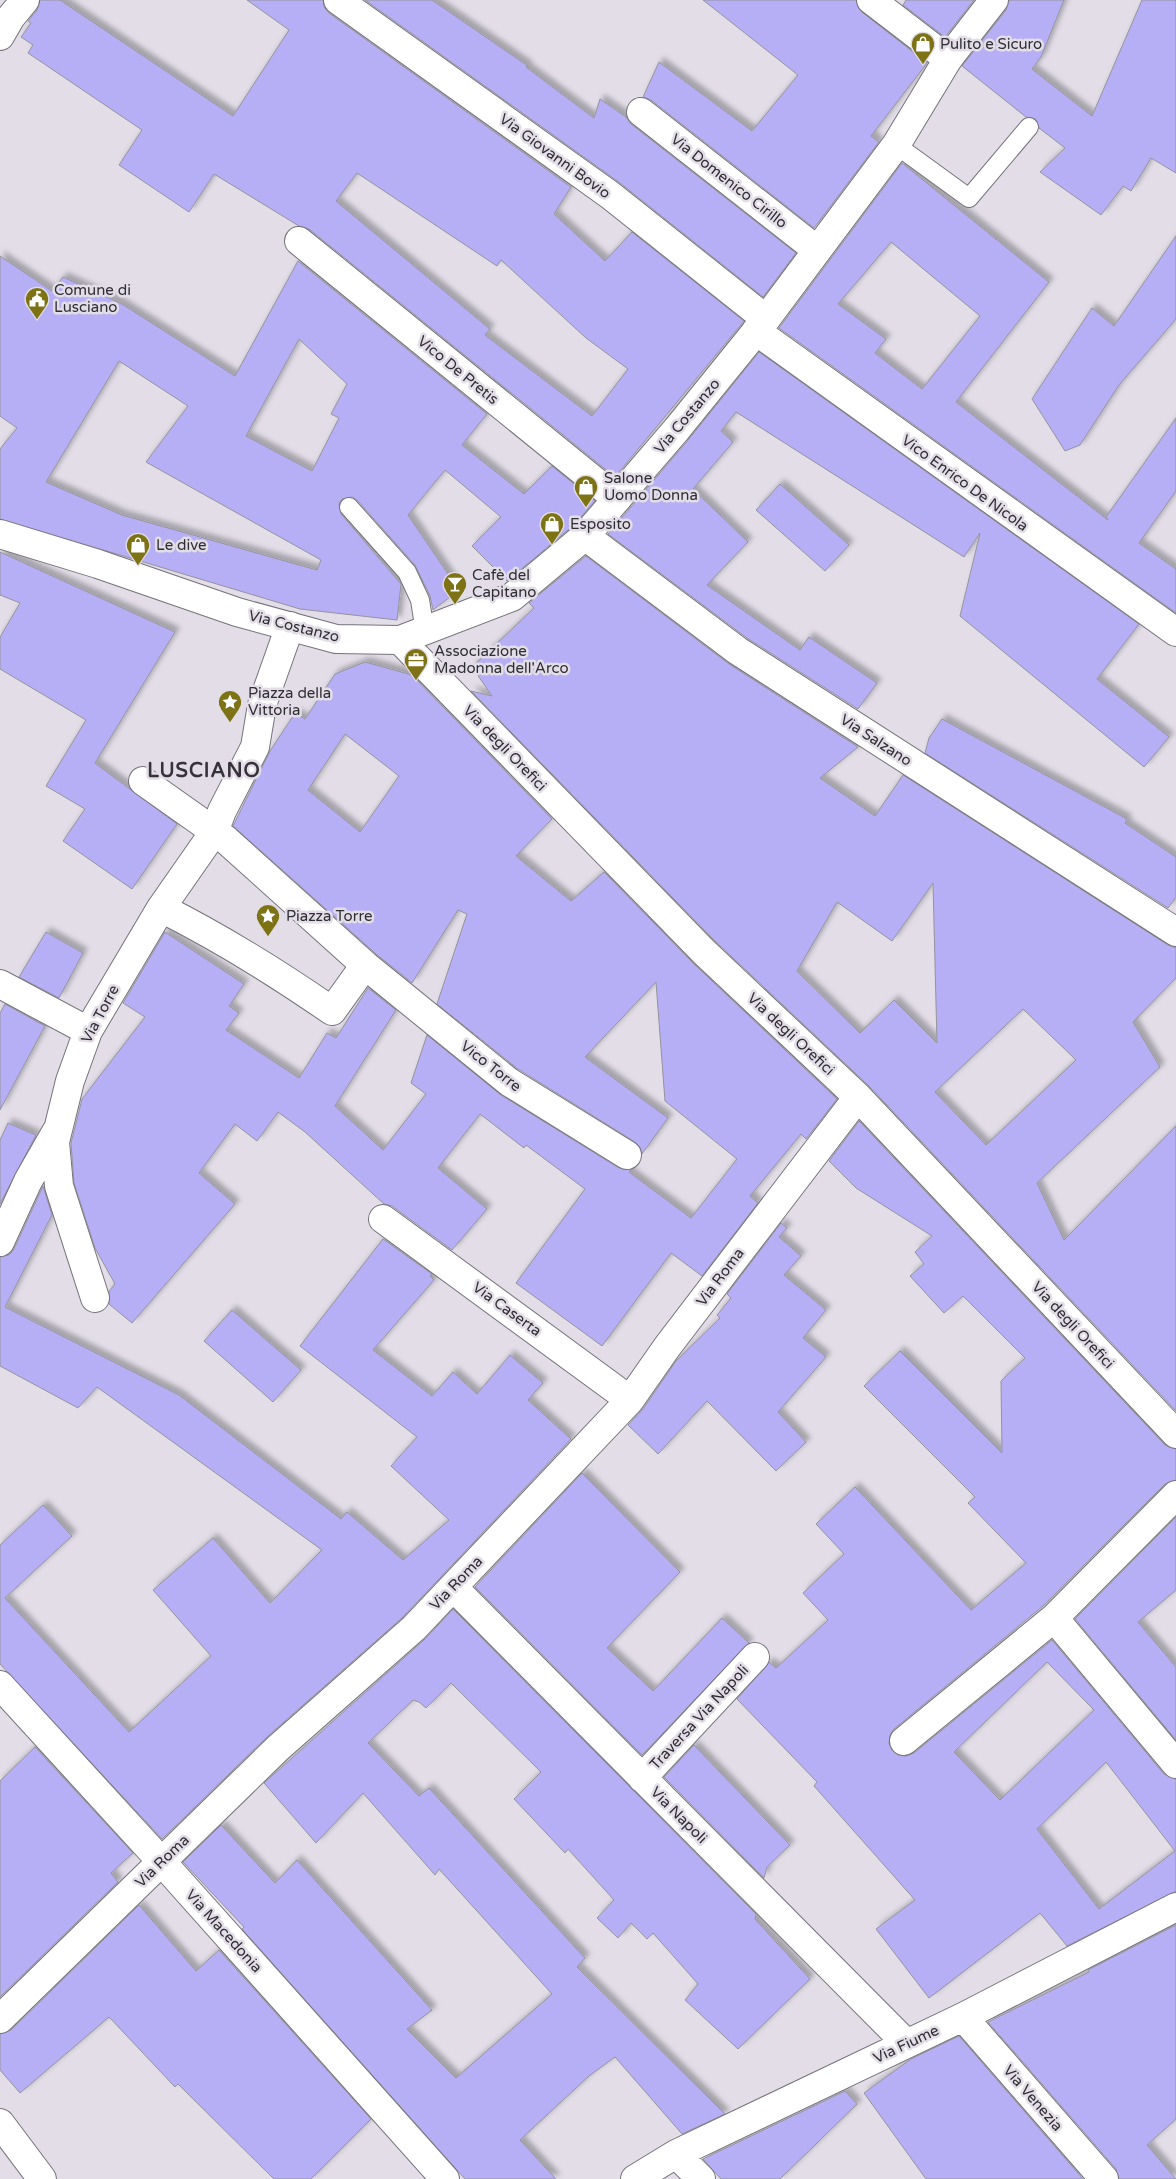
<svg xmlns="http://www.w3.org/2000/svg" width="1176" height="2179" viewBox="0 0 1176 2179" font-family="'Varela Round',sans-serif">
<style>
.building{fill:#b6aff5;stroke:#94939e;fill-rule:evenodd;filter:url(#shadow)}
.lines{fill:none;stroke-linecap:round;stroke-linejoin:round}
.service-casing{stroke:#76727b;stroke-width:20}
.minor-casing{stroke:#76727b;stroke-width:30}
.tertiary-casing{stroke:#76727b;stroke-width:30}
.service{stroke:#fff;stroke-width:18}
.minor{stroke:#fff;stroke-width:28}
.tertiary{stroke:#fff;stroke-width:28}
.labels{text-anchor:middle;dominant-baseline:central;stroke-width:5;stroke-linejoin:round;paint-order:stroke}
.poi-label{font-size:15px;fill:#2f2e32;stroke:#e2dde7;text-anchor:start}
.street-label{font-size:15px;fill:#2f2e32;stroke:#e2dde7}
.district-label{font-size:20px;font-weight:bold;letter-spacing:1px;fill:#36323a;stroke:#e2dde7}
</style>
<defs>
<filter id="shadow"><feDropShadow dx="4.5" dy="-4.5" stdDeviation="2.5" flood-color="#0004"/></filter>
</defs>
<rect width="100%" height="100%" fill="#e2dde7"/>
<path class="building" d="M40,0H60L233,116L289,30L247,0H323L324,7L329,13L571,187L554,214L605,261L632,232L744,321L615,477L309,229L299,226L214,174L189,212L119,165L142,130L28,53L33,45L21,37L31,23L28,21L37,10ZM357,173L497,266L501,260L586,338L628,369L592,416L485,335L490,329L336,201Z
M365,0H432L528,66L526,67L594,118L600,99L626,117L631,124L796,253L763,297L620,183Z
M703,0H856L862,12L927,63L871,136L879,142L814,228L651,100L643,97L659,62L752,131L798,75Z
M906,0H974L945,37L903,5Z
M1009,0H1064L1041,57L1032,69L1092,116L1142,0H1176V173L1151,158L1131,191L1123,186L1101,215L1040,172L1065,148L1039,128L1035,119L1026,117L962,66L1006,10Z
M902,163L1049,282L956,402L1108,520L1106,517L1176,418V491L1139,543L1176,569V613L779,328ZM891,242L980,316L922,389L875,353L886,339L838,304Z
M1176,236V319L1119,385L1080,445L1065,451L1032,399L1092,308L1114,326Z
M0,256L52,291L63,277L122,304L235,376L298,261L487,414L462,445L524,494L552,466L595,501L574,525L507,581L472,546L501,517L445,470L408,515L459,590L433,610L430,596L415,565L357,500L352,497L342,499L339,504L341,514L401,584L397,620L300,609L0,519V449L17,428L0,416ZM299,339L347,384L331,414L339,418L312,471L246,436ZM119,361L188,406L146,462L321,560L317,570L122,515L46,482Z
M759,352L1139,624L1097,679L1169,737L1144,767L960,616L980,533L964,557L736,412L721,431L733,442L693,489L748,542L707,585L800,650L809,637L877,683L858,709L747,638L608,534L689,439Z
M780,484L849,545L825,571L756,510Z
M0,552L175,632L95,763L177,824L132,889L63,841L85,809L46,786L86,720L0,669V637L20,603L0,595Z
M586,556L729,664L858,747L820,778L875,816L903,775L1168,945L1176,948V978L1133,1022L1160,1067L1037,1183L1064,1240L1176,1126V1411L869,1086L715,941L471,691L492,696L472,667L534,608L529,603ZM933,883L937,1043L894,1000L860,1033L797,971L837,902L892,941ZM1023,1009L1076,1060L986,1145L935,1092Z
M365,662L412,675L552,819L516,856L571,901L604,872L693,963L837,1099L806,1139L801,1134L750,1196L758,1203L702,1276L671,1253L602,1346L516,1283L585,1189L526,1145L524,1148L480,1114L438,1168L487,1209L452,1250L392,1206L384,1204L305,1132L278,1112L257,1141L235,1124L199,1173L235,1204L132,1323L109,1304V1291L115,1284L95,1248L74,1183L71,1143L82,1099L145,1017L123,1003L165,932L244,984L229,1006L239,1013L226,1030L299,1078L327,1033L336,1038L368,988L396,1010L335,1106L383,1150L426,1094L411,1083L427,1035L501,1095L619,1168L631,1170L629,1172L691,1218L737,1159L665,1101L656,982L585,1057L668,1118L642,1154L640,1147L635,1142L518,1069L437,1004L467,914L458,910L412,983L375,953L233,826L270,751L295,713L305,719L335,674ZM345,734L399,776L360,832L308,790Z
M942,719L1127,819L1125,823L1176,857V897L1168,908L925,753L929,738Z
M46,932L83,953L59,998L19,977Z
M5,1004L45,1026L0,1110V1013Z
M859,1121L1165,1445L1176,1449V1480L1165,1484L1043,1606L894,1729L890,1735L889,1743L892,1750L898,1755L906,1756L914,1753L1052,1640L1164,1774L1176,1779V1891L1067,1946L1040,1913L929,1998L876,1929L915,1900L814,1786L817,1782L737,1699L769,1662L776,1668L828,1620L803,1593L844,1554L816,1524L855,1487L971,1610L1026,1563L968,1503L975,1497L864,1386L900,1351L1002,1453L1001,1381L1025,1358L963,1296L944,1313L910,1276L924,1264L915,1252L932,1236L856,1188L829,1161ZM1047,1662L1094,1710L1000,1800L954,1752ZM1106,1762L1175,1851L1099,1909L1037,1829Z
M8,1123L36,1135L0,1204V1140Z
M43,1186L52,1215L5,1307L179,1395L341,1519L347,1512L403,1560L449,1520L391,1466L417,1437L300,1346L383,1239L432,1274L430,1276L434,1280L373,1350L432,1396L453,1372L477,1394L510,1355L543,1383L528,1400L571,1439L403,1617L268,1736L162,1839L0,1664V1545L43,1505L72,1536L5,1598L129,1732L211,1656L153,1590L213,1538L270,1603L322,1550L97,1387L78,1408L0,1366V1257L9,1255L14,1249Z
M781,1223L787,1228L779,1237L801,1256L784,1275L826,1310L803,1338L826,1357L778,1412L806,1442L776,1471L707,1401L658,1454L628,1425L643,1409L676,1361L720,1318L717,1315L731,1298L727,1294Z
M232,1310L301,1370L273,1402L204,1341Z
M582,1473L680,1572L607,1648L653,1691L722,1618L749,1643L642,1755L475,1587Z
M1176,1517V1590L1138,1622L1176,1667V1740L1075,1619Z
M453,1609L756,1914L755,1919L810,1979L738,2049L685,2000L698,1984L653,1933L647,1939L631,1923L618,1938L597,1918L614,1900L568,1849L565,1853L514,1799L541,1772L451,1683L426,1708L419,1702L413,1700L368,1743L419,1796L429,1788L585,1958L577,1967L725,2114L682,2134L615,2057L589,2076L520,2140L556,2179H465L242,1929L244,1927L183,1862L221,1825L275,1883L297,1860L432,2010L407,2029L456,2078L552,1994L439,1869L435,1875L363,1793L316,1843L264,1783L424,1640Z
M694,1745L790,1845L767,1867L764,1878L664,1777Z
M35,1747L133,1853L111,1873L118,1882L0,1997V1781Z
M139,1905L196,1971L219,1950L371,2119L311,2179H274L178,2084L175,2087L109,2017L20,2093L0,2070V2034L11,2030Z
M1176,1925V2119L1147,2145L1176,2179H1119L1116,2169L988,2022L1089,1972L1088,1970Z
M959,2036L1083,2179H926L864,2093L911,2059Z
M845,2091L857,2104L780,2179H721L703,2159Z"/>
<g class="lines">
<g class="service-casing">
<path id="service" d="M896,145L969,198L1029,127
M349,507L407,572L420,600L425,632"/>
</g>
<g class="minor-casing">
<path id="minor" d="M338,0L610,195L766,319
M871,0L948,59
M0,36L11,17L25,0
M641,112L817,250
M299,241L617,499
M756,331L1176,632
M585,536L738,651L1176,932
M400,640L704,952L858,1097L1176,1434
M143,781L225,839L365,965L509,1082L627,1155
M161,908C221,938 277,973 332,1011L365,965
M0,984L88,1031
M383,1219L630,1400
M0,1242L28,1181L56,1132
M95,1298L59,1186L55,1142L70,1081L88,1031L161,908L214,832L222,811L255,747L262,705L290,626
M453,1587L906,2043
M1054,1618L1176,1764
M0,1685L161,1861L445,2179
M904,1741L1054,1618L1176,1495
M642,1778L755,1657
M963,2017L1104,2179
M0,2019L278,1748L414,1628L630,1400L667,1347L858,1097
M676,2154L701,2179
M635,2179L676,2154L963,2017L1176,1907"/>
</g>
<g class="tertiary-casing">
<path id="tertiary" d="M0,534L98,564L237,612L336,639L400,640L512,597L585,536L677,429L766,319L896,145L948,59L994,0
M0,2123L42,2179"/>
</g>
<use href="#service" class="service"/>
<use href="#minor" class="minor"/>
<use href="#tertiary" class="tertiary"/>
</g>
<defs>
<g id="shop-pin" transform="scale(1.25)"><path d="M0 17L-7.5 6A9.5 9.5 0 1 1 7.5 6Z" fill="#7d7214" stroke="#e2dde7"/><path d="M-5-2.5h2.3a2.7 3.5 0 0 1 5.4 0H5L5.5 6h-11ZM-1.5-2.5h3a1.5 2.3 0 0 0-3 0Z" fill="#fff"/></g>
<g id="civic-pin" transform="scale(1.25)"><path d="M0 17L-7.5 6A9.5 9.5 0 1 1 7.5 6Z" fill="#7d7214" stroke="#e2dde7"/><path d="M-.6-6.5H3V-4.5H.6V-3L4-1V1h2V6H-6V1h2V-1L-.6-3ZM-1.2 2.5V6h2.4V2.5Z" fill="#fff"/></g>
<g id="bar-pin" transform="scale(1.25)"><path d="M0 17L-7.5 6A9.5 9.5 0 1 1 7.5 6Z" fill="#7d7214" stroke="#e2dde7"/><path d="M-6-5H6L.8 .8V4.5H3.5V6h-7V4.5H-.8V.8Z" fill="#fff"/></g>
<g id="office-pin" transform="scale(1.25)"><path d="M0 17L-7.5 6A9.5 9.5 0 1 1 7.5 6Z" fill="#7d7214" stroke="#e2dde7"/><path d="M-6-3h4V-5.5h4V-3h4V5H-6ZM-1-4.5V-3h2v-1.5ZM-6 0V1H6V0Z" fill="#fff"/></g>
<g id="sight-pin" transform="scale(1.25)"><path d="M0 17L-7.5 6A9.5 9.5 0 1 1 7.5 6Z" fill="#7d7214" stroke="#e2dde7"/><path d="M0-6L1.8-2.2L6-1.7L2.9 1.2L3.7 5.4L0 3.3L-3.7 5.4L-2.9 1.2L-6-1.7L-1.8-2.2Z" fill="#fff"/></g>
</defs>
<g fill-rule="evenodd">
<use href="#shop-pin" x="923" y="44"/>
<use href="#civic-pin" x="37" y="299"/>
<use href="#shop-pin" x="586" y="487"/>
<use href="#shop-pin" x="552" y="524"/>
<use href="#shop-pin" x="138" y="545"/>
<use href="#bar-pin" x="455" y="584"/>
<use href="#office-pin" x="416" y="660"/>
<use href="#sight-pin" x="230" y="702"/>
<use href="#sight-pin" x="268" y="916"/>
</g>
<g class="labels">
<g class="poi-label">
<text x="940" y="44">Pulito e Sicuro</text>
<text x="54" y="290">Comune di<tspan x="54" dy="17">Lusciano</tspan></text>
<text x="604" y="478">Salone<tspan x="604" dy="17">Uomo Donna</tspan></text>
<text x="570" y="524">Esposito</text>
<text x="156" y="545">Le dive</text>
<text x="472" y="575">Cafè del<tspan x="472" dy="17">Capitano</tspan></text>
<text x="434" y="651">Associazione<tspan x="434" dy="17">Madonna dell'Arco</tspan></text>
<text x="248" y="693">Piazza della<tspan x="248" dy="17">Vittoria</tspan></text>
<text x="286" y="916">Piazza Torre</text>
</g>
<g class="street-label">
<text transform="translate(555 156) rotate(36)">Via Giovanni Bovio</text>
<text transform="translate(729 181) rotate(38)">Via Domenico Cirillo</text>
<text transform="translate(458 370) rotate(39)">Vico De Pretis</text>
<text transform="translate(687 416) rotate(-50)">Via Costanzo</text>
<text transform="translate(965 483) rotate(36)">Vico Enrico De Nicola</text>
<text transform="translate(294 626) rotate(14)">Via Costanzo</text>
<text transform="translate(876 740) rotate(33)">Via Salzano</text>
<text transform="translate(505 748) rotate(46)">Via degli Orefici</text>
<text transform="translate(100 1014) rotate(-62)">Via Torre</text>
<text transform="translate(791 1034) rotate(43)">Via degli Orefici</text>
<text transform="translate(491 1066) rotate(38)">Vico Torre</text>
<text transform="translate(720 1277) rotate(-53)">Via Roma</text>
<text transform="translate(507 1309) rotate(36)">Via Caserta</text>
<text transform="translate(1073 1325) rotate(47)">Via degli Orefici</text>
<text transform="translate(456 1583) rotate(-46)">Via Roma</text>
<text transform="translate(699 1717) rotate(-47)">Traversa Via Napoli</text>
<text transform="translate(679 1815) rotate(45)">Via Napoli</text>
<text transform="translate(162 1861) rotate(-44)">Via Roma</text>
<text transform="translate(224 1931) rotate(48)">Via Macedonia</text>
<text transform="translate(906 2044) rotate(-25)">Via Fiume</text>
<text transform="translate(1033 2098) rotate(49)">Via Venezia</text>
</g>
<g class="district-label">
<text x="204" y="771">LUSCIANO</text>
</g>
</g>
</svg>
